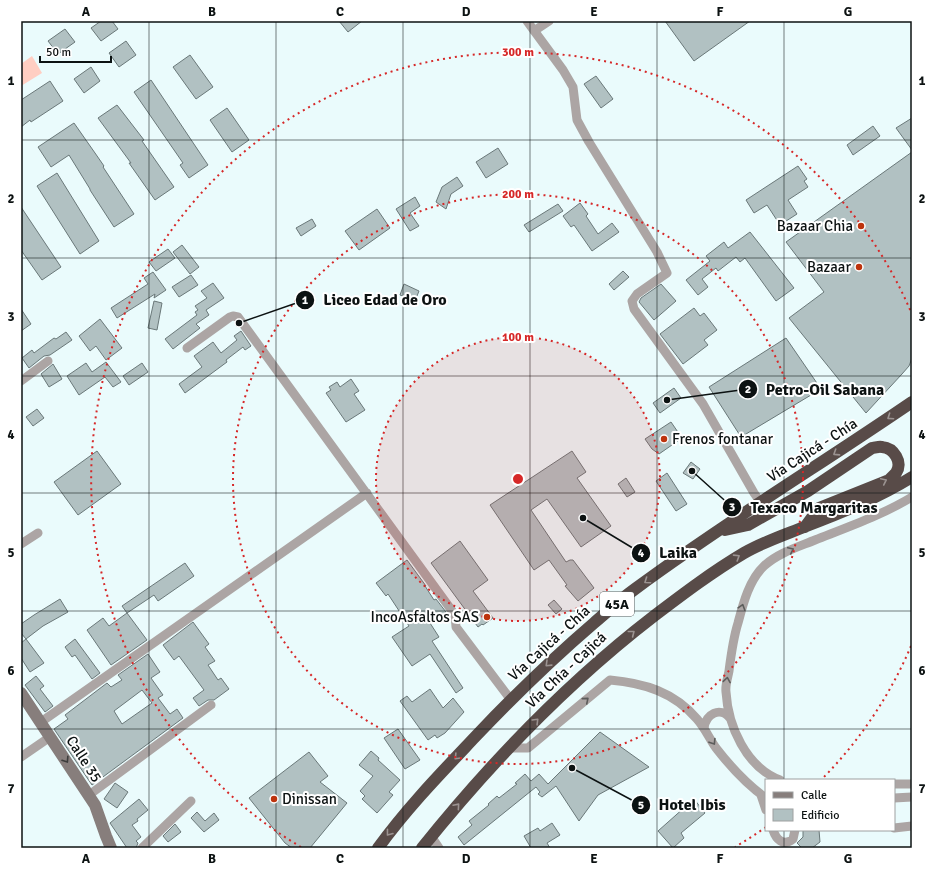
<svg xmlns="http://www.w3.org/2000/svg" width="933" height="869" viewBox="0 0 933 869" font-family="Signika,sans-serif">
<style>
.green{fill:#ffcec2}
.building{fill:#b1c1c2;stroke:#6a7879;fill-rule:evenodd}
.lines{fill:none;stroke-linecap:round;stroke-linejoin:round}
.street{stroke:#aca5a4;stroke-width:9}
.secondary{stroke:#877e7c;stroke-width:12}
.highway{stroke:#584b48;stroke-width:12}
.oneway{stroke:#9b9391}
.oneway2{stroke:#5c5c5b}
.oneway3{stroke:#3d3d3c}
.grid{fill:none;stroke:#0c1212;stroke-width:1;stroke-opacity:0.55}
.ring{fill:none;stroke:#d62828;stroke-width:2;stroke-dasharray:2 4}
.poi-dot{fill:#bd330d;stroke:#fff;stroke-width:1.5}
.labels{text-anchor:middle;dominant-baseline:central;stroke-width:4;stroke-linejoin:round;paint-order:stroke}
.shield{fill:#fff;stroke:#555959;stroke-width:1}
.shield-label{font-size:14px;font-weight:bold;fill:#0c1212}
.poi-label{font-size:15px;fill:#0c1212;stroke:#fff;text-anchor:end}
.street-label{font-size:15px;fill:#0c1212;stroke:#fff}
.centre{fill:#d62828;stroke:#fff;stroke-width:2}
.ring-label{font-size:12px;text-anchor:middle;font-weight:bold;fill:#d62828;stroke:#fff;stroke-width:4;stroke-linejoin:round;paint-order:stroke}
.leader{fill:none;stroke:#0c1212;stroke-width:1.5}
.callout-dot{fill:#0c1212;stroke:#fff;stroke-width:1.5}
.mark-label{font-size:12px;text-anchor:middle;font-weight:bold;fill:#fff}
.callout-label{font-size:16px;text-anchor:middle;font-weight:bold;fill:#0c1212;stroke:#fff;stroke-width:4;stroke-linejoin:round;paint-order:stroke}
.neatline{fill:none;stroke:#0c1212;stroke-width:1.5}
.grid-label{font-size:13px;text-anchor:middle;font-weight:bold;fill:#0c1212}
</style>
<rect width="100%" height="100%" fill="#eafbfc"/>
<path class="green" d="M32,56L42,73L21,86V64Z"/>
<path class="building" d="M101,21H112L118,29L101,41L91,28Z
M339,21H362L348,32Z
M665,21H750L694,61Z
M65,29L75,42L58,54L48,41Z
M126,41L136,55L119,67L109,53Z
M190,55L213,87L196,99L173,67Z
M91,67L100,81L84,93L74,79Z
M596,76L613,99L601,108L584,84Z
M151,80L208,165L189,178L180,165L183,163L134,92Z
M50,81L63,101L31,122L30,120L21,127V100Z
M117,105L144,140L142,141L174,187L155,200L129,163H131L98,118Z
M227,108L249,140L232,152L210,120Z
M912,118V150L896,128Z
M74,123L95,153L104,166L103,167L134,214L114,227L90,190V189L69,155L51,167L38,147Z
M873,126L880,136L853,155L847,145Z
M498,148L508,164L486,178L476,162Z
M912,152V358L909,366L902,374L866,413L789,318L824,292L786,242Z
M798,166L807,179L804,181L808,187L788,200L797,214L780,225L767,205L754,213L746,200Z
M57,173L99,241L80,254L37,186Z
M457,177L463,186L451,194L446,209L436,202L442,187Z
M415,197L420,206L410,213L419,226L410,231L396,209Z
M580,203L588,214L586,216L598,234L612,223L619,232L592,251L574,225L571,227L563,216Z
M558,204L563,211L529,232L524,225Z
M21,207L61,267L42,280L21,250Z
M377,209L390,228L359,250L345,231Z
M312,219L316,226L301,236L296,228Z
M750,232L794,288L776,301L745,258L740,262L736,257L718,271L716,268L702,279L708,287L698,295L686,280L710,261L706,256L724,242L728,248Z
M182,245L199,267L190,274L173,252Z
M168,249L175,258L156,271L149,262Z
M623,271L629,277L614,290L609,284Z
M153,272L166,290L154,298L155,294L117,318L111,308L148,284L144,278Z
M191,275L198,285L179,297L172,287Z
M213,283L224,298L206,310L209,315L196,324L200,328L173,349L165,339L197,315L195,312L198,310L195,306L207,298L201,291Z
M404,284L419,291L415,301L400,295Z
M661,284L676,301L654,320L639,302L641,298Z
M154,301L162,303L157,330L148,328Z
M694,308L700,316L704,313L717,330L704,340L708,345L683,364L660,334Z
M21,309L31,324L21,331Z
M100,319L122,348L106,360L96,346L90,351L79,336Z
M241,331L251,346L245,350L243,347L226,360L227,362L185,393L179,384L202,367L194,356L213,342L221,353L237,340L234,336Z
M66,332L72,340L50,355L44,356L29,368L22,358L32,350L34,353L54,338L56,339Z
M786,338L821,389L741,437L709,387Z
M106,362L121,382L113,387L105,377L79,395L67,376L86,363L92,372Z
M142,363L148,372L129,385L123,376Z
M53,364L62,379L49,387L41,374Z
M351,379L359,391L354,394L365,410L346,422L326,393L331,390L329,387L337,382L340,387Z
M674,388L681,398L660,413L653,403Z
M37,409L44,418L33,426L26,417Z
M671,422L682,438L659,454L652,449L645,439Z
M97,451L121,484L78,515L54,482Z
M572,451L586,472L577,478L611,526L581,547L547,499L531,510L566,562L570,560H573L594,588L578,601L565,586L567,585L549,560L534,570L490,505Z
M691,462L700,469L693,479L683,473Z
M667,473L687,504L676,511L656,481Z
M626,478L635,492L627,497L618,484Z
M460,541L488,580L473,591L493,618L483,625L482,624L478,627L431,563Z
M407,560L426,586H425L434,600L436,599L446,612L430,623L439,637L432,641L463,688L456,693L430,654L412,666L392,637L409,626L388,594L386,596L376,583Z
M185,563L194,576L158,601L154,595L127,613L147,640L111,665L87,630L103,618L109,626L127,613L122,606Z
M60,599L68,612L43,626L26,639L21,633V624L34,615Z
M554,600L562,609L556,614L548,605Z
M193,622L209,644L205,647L215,661L208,665L218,680L221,678L229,689L214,700H208L199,706L193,698L204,690L179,656L174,660L163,645Z
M26,639L44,663L30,672L21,658V643Z
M75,639L100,673L92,679L75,655L72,657L65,647Z
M148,654L160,672L151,678L163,695L158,698L170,714L177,709L183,718L92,785L54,729L68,719L65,715L107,683L111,687L122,680L118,675ZM142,690L152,703L122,724L114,711Z
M36,676L44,686L40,689L53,706L45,712L25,685Z
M430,689L443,708L453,698L464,712L445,733L437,738L435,735L428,740L400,701L407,696L412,702Z
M398,729L420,760L405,769L384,738Z
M600,732L649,767L598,795L579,821L556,786L542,797L538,794L540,792L536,787L464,845L458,837L472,825L469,821L489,805L488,804L497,796L499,798L517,784L515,783L525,774L531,781L539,774L548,784Z
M371,751L379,758L378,760L400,780L389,792L393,795L377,813L362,799L365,796L360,791L373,776L359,765Z
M309,752L328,776L320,782L347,803L310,848H292L285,843L249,798Z
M115,783L128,792L117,808L104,799Z
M139,799L148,810L137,819L138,821L132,825L141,837L136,841L138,843L136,848H127L110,823Z
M694,799L705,813L681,833L684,838L673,848L658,831Z
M197,812L205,821L214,813L219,820L204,832L191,818Z
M552,823L560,835L547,843L550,848H531L524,836L538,828L540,831Z
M175,824L181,832L168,842L163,836Z
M803,830H819L820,842L812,848H802L797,843L803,837Z"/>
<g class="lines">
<path class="street" d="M527,21L563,70L573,87L577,120L589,142L657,252L667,273L637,294L632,301L634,309L703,404L754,493L761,503
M534,31L549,21
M187,348L230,317L233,316L238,317L455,615L456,627L511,700
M21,381L48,361
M21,544L38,533
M41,722L367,493
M704,728C706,714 720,706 730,718
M508,748H528L610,680C644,683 674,692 697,719C705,728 709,738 716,748C730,766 746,784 766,798
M21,757L50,737
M780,780C746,767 728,726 726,692C725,685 728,677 729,671C731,655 733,639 738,623C743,604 749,580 764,566C778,553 798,547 815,540C848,527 882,515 912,497
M894,784H912
M89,795L211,705
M761,795L766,810
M894,798L912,797
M894,828L912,826
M773,830C776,839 783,847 793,839L795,830
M431,836L439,848
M142,848L191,801"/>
<path class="secondary" d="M21,693L95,805L106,836L111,848"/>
<path class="highway" d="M725,530L748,525L808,491L872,448C875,448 879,446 882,447C894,448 903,462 896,473C894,475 891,478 889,480L819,508L805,527
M378,848C407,808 441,773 475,737C513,697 552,659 594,623C608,611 621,599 635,589C724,523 820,465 912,402
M422,848C491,762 567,683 654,616C683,594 712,572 744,553C763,542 784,535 804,527C841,513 878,498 912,477"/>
</g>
<defs><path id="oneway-chevron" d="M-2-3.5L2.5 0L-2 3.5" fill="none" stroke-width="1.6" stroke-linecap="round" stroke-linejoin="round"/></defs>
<g class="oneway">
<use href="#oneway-chevron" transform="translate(890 417) rotate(146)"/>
<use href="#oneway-chevron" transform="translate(836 453) rotate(147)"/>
<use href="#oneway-chevron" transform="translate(884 481) rotate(-25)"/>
<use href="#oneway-chevron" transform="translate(737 557) rotate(-32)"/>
<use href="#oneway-chevron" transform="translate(647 581) rotate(145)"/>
<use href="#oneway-chevron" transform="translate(632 633) rotate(-38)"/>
<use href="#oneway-chevron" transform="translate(548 664) rotate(136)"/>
<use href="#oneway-chevron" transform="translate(536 721) rotate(-45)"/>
<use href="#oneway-chevron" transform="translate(457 757) rotate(134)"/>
<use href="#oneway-chevron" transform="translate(457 806) rotate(-49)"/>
<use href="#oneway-chevron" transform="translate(389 833) rotate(128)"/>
</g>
<g class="oneway2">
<use href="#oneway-chevron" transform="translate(791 550) rotate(-25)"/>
<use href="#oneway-chevron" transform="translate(742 607) rotate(-73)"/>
<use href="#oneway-chevron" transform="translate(727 680) rotate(-81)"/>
<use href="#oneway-chevron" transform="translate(586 700) rotate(-40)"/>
<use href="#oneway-chevron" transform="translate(713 742) rotate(58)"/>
</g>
<use class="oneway3" href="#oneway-chevron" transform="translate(66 760) rotate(57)"/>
<path class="grid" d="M149,21V848M276,21V848M403,21V848M530,21V848M657,21V848M784,21V780M21,140H912M21,258H912M21,376H912M21,493H912M21,611H912M21,729H912M784,830V848"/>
<circle cx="518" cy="479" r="142" fill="#d62828" fill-opacity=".12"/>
<g class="ring">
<circle cx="518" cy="479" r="142"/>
<circle cx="518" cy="479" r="285"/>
<path d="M911 646A427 427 0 0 1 823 778M766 827A427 427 0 0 1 735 847M301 847A427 427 0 1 1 911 312"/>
</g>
<g class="poi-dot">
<circle cx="861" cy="226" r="4"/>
<circle cx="859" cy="267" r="4"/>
<circle cx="664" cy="439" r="4"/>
<circle cx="487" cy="617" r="4"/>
<circle cx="274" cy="799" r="4"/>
</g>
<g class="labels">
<rect class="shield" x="600" y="592" width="34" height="24" rx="3"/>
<g class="shield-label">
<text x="617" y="604">45A</text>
</g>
<g class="poi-label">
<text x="853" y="226">Bazaar Chia</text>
<text x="851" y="267">Bazaar</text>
<text x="672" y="439" text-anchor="start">Frenos fontanar</text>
<text x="479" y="617">IncoAsfaltos SAS</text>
<text x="282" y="799" text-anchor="start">Dinissan</text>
</g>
<g class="street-label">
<text transform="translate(812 450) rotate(-33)">Vía Cajicá - Chía</text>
<text transform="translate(549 643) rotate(-42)">Vía Cajicá - Chía</text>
<text transform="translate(566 670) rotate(-43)">Vía Chía - Cajicá</text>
<text transform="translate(84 759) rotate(57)">Calle 35</text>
</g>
</g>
<circle cx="518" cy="479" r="6" class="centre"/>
<g class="ring-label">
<text x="518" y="56">300 m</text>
<text x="518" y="198">200 m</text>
<text x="518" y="341">100 m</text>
</g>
<path class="leader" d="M239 323L305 300M667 400L748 389M692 471L732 507M583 518L641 553M572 768L641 805"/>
<g class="callout-dot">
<circle cx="239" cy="323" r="4"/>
<circle cx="667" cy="400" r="4"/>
<circle cx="692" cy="471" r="4"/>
<circle cx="583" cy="518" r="4"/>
<circle cx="572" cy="768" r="4"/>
<circle cx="305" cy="300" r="10"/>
<circle cx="748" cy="389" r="10"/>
<circle cx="732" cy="507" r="10"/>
<circle cx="641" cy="553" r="10"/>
<circle cx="641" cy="805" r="10"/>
</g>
<g class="mark-label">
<text x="305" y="304">1</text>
<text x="748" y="393">2</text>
<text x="732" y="511">3</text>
<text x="641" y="557">4</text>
<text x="641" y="809">5</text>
</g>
<g class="callout-label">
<text x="385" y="305">Liceo Edad de Oro</text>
<text x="825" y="395">Petro-Oil Sabana</text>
<text x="814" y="513">Texaco Margaritas</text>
<text x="678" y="558">Laika</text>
<text x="692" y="810">Hotel Ibis</text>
</g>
<rect width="933" height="869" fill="none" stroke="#ffffff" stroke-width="44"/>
<rect x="765" y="779" width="130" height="52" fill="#ffffff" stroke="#9ea0a0"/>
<rect x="773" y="792" width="20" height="6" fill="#877e7c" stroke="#9ea0a0"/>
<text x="801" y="799" font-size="12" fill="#0c1212">Calle</text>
<rect x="773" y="809" width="20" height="12" fill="#b1c1c2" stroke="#9ea0a0"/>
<text x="801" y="819" font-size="12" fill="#0c1212">Edificio</text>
<path d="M40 56v6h71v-6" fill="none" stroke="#0c1212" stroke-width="2"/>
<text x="46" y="56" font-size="12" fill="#0c1212" stroke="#ffffff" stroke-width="3" paint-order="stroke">50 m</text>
<rect x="22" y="22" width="889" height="825" class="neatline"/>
<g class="grid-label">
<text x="86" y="16">A</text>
<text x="212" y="16">B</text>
<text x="340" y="16">C</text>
<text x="466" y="16">D</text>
<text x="594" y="16">E</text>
<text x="720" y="16">F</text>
<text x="848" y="16">G</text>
<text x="11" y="85">1</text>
<text x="922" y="85">1</text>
<text x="11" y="203">2</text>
<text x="922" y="203">2</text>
<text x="11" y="321">3</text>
<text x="922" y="321">3</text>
<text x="11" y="439">4</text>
<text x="922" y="439">4</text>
<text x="11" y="557">5</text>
<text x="922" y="557">5</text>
<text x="11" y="675">6</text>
<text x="922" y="675">6</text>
<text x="11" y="793">7</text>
<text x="922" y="793">7</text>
<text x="86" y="863">A</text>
<text x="212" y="863">B</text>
<text x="340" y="863">C</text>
<text x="466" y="863">D</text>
<text x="594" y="863">E</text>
<text x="720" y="863">F</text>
<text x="848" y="863">G</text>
</g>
</svg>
